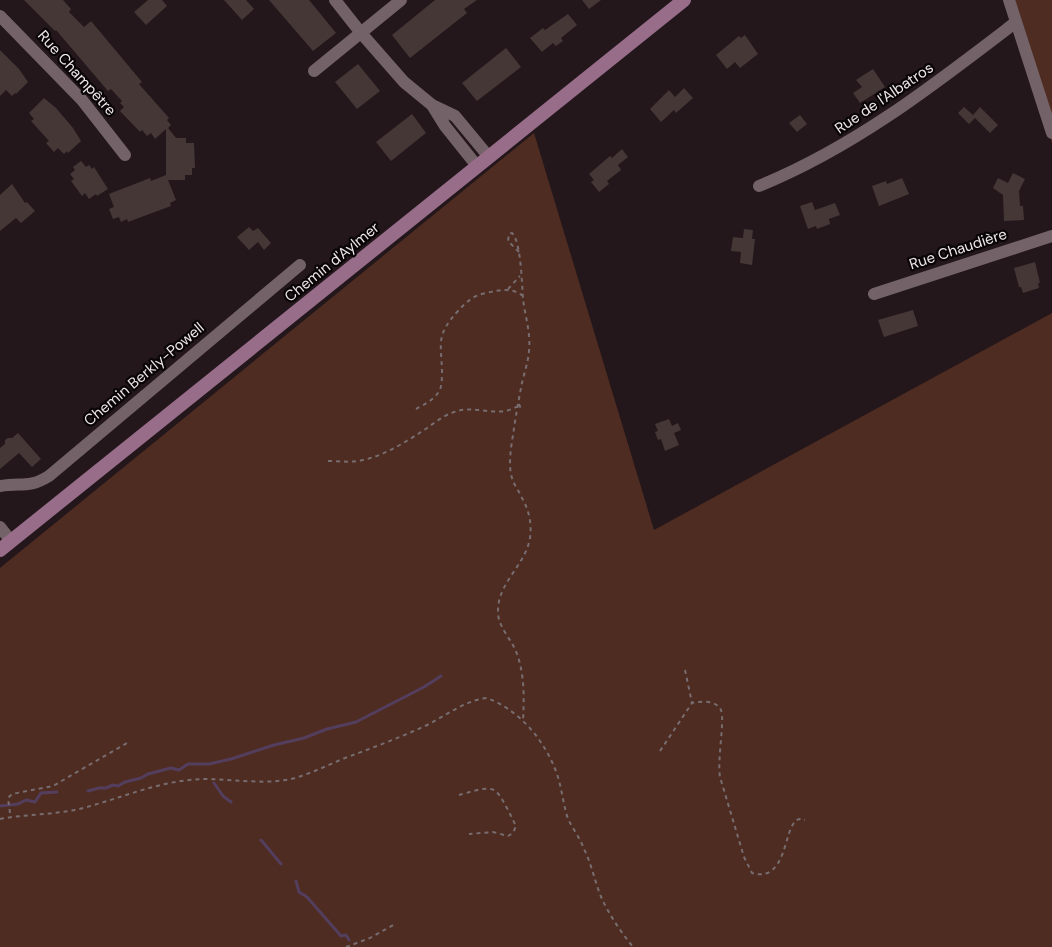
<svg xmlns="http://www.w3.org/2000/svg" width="1052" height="947" viewBox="0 0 1052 947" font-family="'DM Sans',sans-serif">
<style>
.green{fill:#4f2c21}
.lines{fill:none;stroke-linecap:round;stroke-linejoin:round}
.stream{stroke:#543e5e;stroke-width:3}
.building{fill:#463737}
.path{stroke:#776d70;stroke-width:2;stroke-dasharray:4 4;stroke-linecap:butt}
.minor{stroke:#736368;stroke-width:12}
.secondary{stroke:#986d8a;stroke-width:14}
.labels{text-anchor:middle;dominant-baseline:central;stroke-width:4.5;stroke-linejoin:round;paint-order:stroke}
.street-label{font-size:15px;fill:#efe6e9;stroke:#090506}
</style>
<rect width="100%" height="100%" fill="#23171b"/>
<path class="green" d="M1006,0H1052V143Z
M534,133L654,530L1052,313V947H0V568Z"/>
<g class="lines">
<path class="stream" d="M214,783L223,796L231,802
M88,791L99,788H106L113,785L118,786L125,782L141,778L148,774L171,768L179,770L188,764H209L231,759L274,745L304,738L327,729L356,722L424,687L441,676
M0,806L18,804L26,800L35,802L41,793L57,792
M261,840L281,864
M296,881L299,892L307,897L341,936L346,935L349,940"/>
</g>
<path class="building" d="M24,0H63L71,9L69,12L84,27L91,21L142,82L139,84L169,118L167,120L171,125L168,128L176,138H186V143H194L195,168H192V175H185V180H168L176,200L170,203L171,206L128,222L127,219L121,222L119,217L113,219L109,209L114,207L109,194L150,178L151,181L166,175V129L155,139L151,133L147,136L142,130L140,132L120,111L124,107L120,103L122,101L111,89L108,91L56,30L55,31Z
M148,0H162L167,6L146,25L134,12Z
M224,0H246L254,9L242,20Z
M269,0H309L336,33L313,51Z
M435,0H477L464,9L467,13L410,58L392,35Z
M582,0H601L589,9Z
M568,14L577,25L561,38L563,41L556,46L553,43L542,52L530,38L543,28L545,30Z
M745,35L758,54L740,68L735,62L727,69L716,55L739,36L741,38Z
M506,48L521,67L477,101L462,83Z
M0,50L19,69L28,82L16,94L15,93L12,96L6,90L0,96Z
M358,64L380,91L357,109L335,82Z
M873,69L885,87L860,103L853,93L862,87L856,80Z
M684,88L693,98L676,113L674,110L661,122L650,109L669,90L675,97Z
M44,98L56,108L73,128L81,141L68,153L67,151L64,154L58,148L54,152L46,143L49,141L31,121L34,119L29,113Z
M964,107L973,115L980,107L998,125L990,133L975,118L969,124L958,113Z
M412,114L426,133L391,161L376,142Z
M800,115L807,124L797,132L789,123Z
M622,149L628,157L618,165L621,170L607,181L609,184L599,192L591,182L594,180L589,174L610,156L612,158Z
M81,161L86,167L89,165L92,169L94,167L108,189L97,196L96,194L89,199L85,193L82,196L71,181L74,179L70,174L75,170L73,167Z
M1013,173L1025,179L1019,191L1020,206H1023L1024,220L1004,221L1003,195L993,188L998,178L1008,183Z
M902,178L909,194L879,206L872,186L886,181L887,184Z
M12,184L25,203L27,202L35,211L21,223L16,218L0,231V195Z
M812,202L815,210L835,203L840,215L829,219L830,224L817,229L816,226L808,229L800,206Z
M249,227L253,231L258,228L271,243L264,250L258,242L249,250L237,237Z
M744,229L753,230L752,239H755L752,265L740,263L741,252L731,251L733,237L743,238Z
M1035,262L1040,283H1038L1039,288L1023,293L1021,287H1019L1014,268Z
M913,310L918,326L884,337L878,320Z
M669,419L672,426L678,423L681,430L674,433L679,445L665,451L661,439L658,440L655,432L658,431L655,424Z
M18,433L41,459L32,467L19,453L0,469V448L5,444V440L8,438H12Z"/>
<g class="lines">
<path class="path" d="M519,252L508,241L509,234L512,233C521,241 522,285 523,299C525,316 531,333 529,351C528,364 523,376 521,388C517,408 514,428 511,448C510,458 509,468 512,478C514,485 519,491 522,498C529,510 532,524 530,538C526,564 498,583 498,610C497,627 512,639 517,654C525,676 524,700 523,722
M508,289L520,276
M519,404L521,409
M416,409C424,405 435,399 440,390C442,384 442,377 442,371C441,342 436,335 458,311C466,302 474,295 486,293C500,290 511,287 523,296
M328,461C340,461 351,463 363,460C383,456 404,443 421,432C432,425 442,416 454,412C476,404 497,419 518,406
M685,670L692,703
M660,751L692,703C701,701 716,700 721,710C725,721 717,760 720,777L744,857L752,873C793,885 781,809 805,820
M459,795C468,793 484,786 494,790C501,793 512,819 516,826L513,833L508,836L493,832L469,834
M10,813L8,798L12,794L53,786L127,743
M0,819C26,814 53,815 79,809C116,800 151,784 189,780C224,776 261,787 295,778C312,773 328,765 345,758C372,748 399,738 425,726C446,716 465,700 487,698C521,711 545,741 557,774C562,789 563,804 568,819C573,829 580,838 584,849C592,865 595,883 602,899C610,916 621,932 633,947
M346,947L370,938L395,924"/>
<path class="minor" d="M335,0L361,33L404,82L432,105L455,116L489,157
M1009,0L1052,133
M0,16L82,100L125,155
M314,71L401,0
M432,105L445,126L477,166
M759,186C855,147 935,84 1016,22
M874,294L1052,236
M0,486C21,482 28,489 49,476L300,265
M0,527L11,541"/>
<path class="secondary" d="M0,550L684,0"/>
</g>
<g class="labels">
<g class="street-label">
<text transform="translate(77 73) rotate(48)">Rue Champêtre</text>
<text transform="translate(884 98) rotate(-34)">Rue de l'Albatros</text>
<text transform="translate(958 249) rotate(-18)">Rue Chaudière</text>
<text transform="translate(332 262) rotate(-39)">Chemin d'Aylmer</text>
<text transform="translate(144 374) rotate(-40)">Chemin Berkly-Powell</text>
</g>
</g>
</svg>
